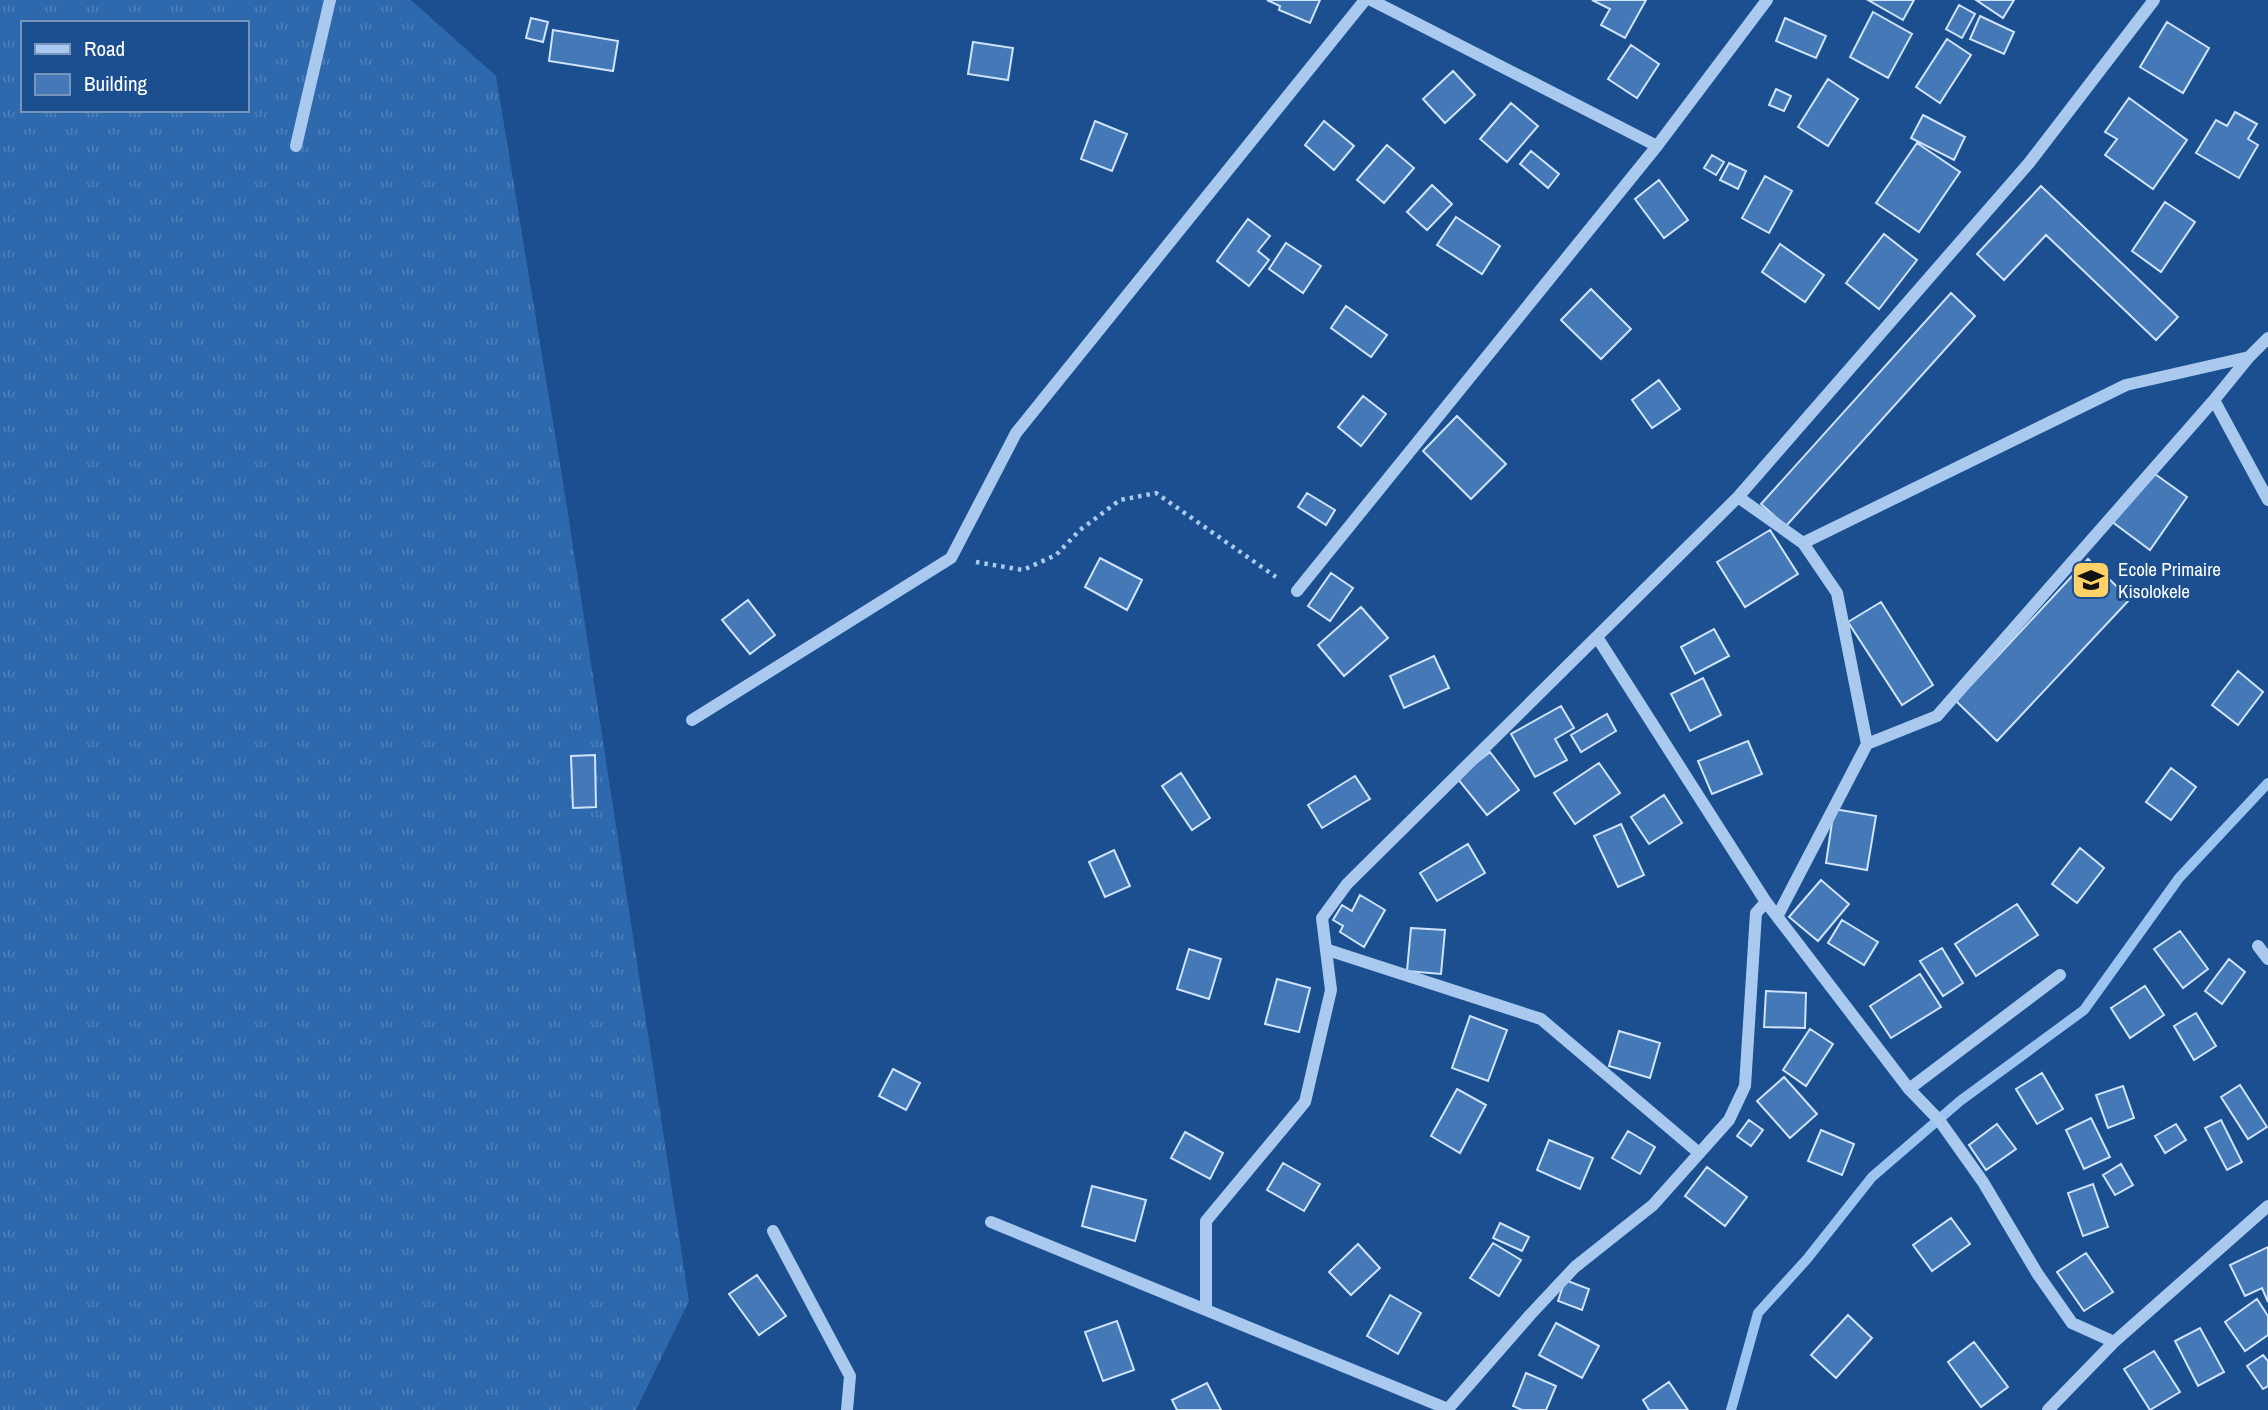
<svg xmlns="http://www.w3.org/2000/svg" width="2268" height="1410" viewBox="0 0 2268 1410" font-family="'Archivo Narrow',sans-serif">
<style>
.grass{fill:url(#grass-tufts);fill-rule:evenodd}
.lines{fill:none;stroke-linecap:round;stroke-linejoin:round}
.stream{stroke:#9cc4f0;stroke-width:10}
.building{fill:#4478b7;stroke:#cfe3fa;stroke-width:2}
.path{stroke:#a9c9ee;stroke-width:4.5;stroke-dasharray:3.5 5;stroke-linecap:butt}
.minor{stroke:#a9c9ee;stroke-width:12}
.labels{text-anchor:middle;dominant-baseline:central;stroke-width:6;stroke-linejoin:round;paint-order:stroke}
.poi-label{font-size:19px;fill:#fff;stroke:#1b4f8f;text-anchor:start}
</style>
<defs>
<pattern id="grass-tufts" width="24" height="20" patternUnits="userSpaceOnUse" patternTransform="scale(1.75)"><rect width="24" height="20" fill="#2e69ad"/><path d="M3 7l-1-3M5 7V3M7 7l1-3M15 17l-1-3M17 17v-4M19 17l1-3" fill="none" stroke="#4d80b9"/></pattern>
</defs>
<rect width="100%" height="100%" fill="#1b4f8f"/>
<path class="grass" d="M0,0H411L496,76L567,507L689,1301L636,1410H0ZM23,23H247V110H23Z"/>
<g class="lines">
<path class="stream" d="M1731,1410L1758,1313L1807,1259L1872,1177L1960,1101L2084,1010L2179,878L2268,783"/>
</g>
<path class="building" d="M1267,0H1320L1310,23L1279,10L1280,6Z
M1592,0H1646L1625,38L1601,25L1610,9Z
M1868,0H1914L1903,20Z
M1976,0H2014L2003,18Z
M1959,5L1975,14L1962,38L1946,29Z
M1873,12L1912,34L1888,78L1850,57Z
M1980,16L2014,32L2004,54L1970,39Z
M531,18L548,22L543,42L526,38Z
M1785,18L1826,36L1816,58L1776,41Z
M2167,22L2209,48L2183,93L2140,67Z
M553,30L618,41L613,71L549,61Z
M1947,39L1971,55L1940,103L1916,87Z
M973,42L1013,48L1008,80L968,74Z
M1631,45L1659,64L1637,98L1608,79Z
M1453,71L1475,95L1445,123L1423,99Z
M1828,79L1858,99L1828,146L1798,127Z
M1776,89L1791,96L1784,111L1769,105Z
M2129,98L2187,140L2153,189L2105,155L2117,139L2105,132Z
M1511,103L1538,126L1507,162L1480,139Z
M2235,112L2257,124L2248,139L2258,145L2239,178L2196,153L2216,120L2227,126Z
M1923,115L1965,137L1954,160L1911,138Z
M1095,121L1127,134L1112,171L1081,159Z
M1324,121L1354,146L1334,170L1305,145Z
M1917,143L1960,172L1919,232L1876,203Z
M1387,145L1414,168L1384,203L1357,180Z
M1531,151L1559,174L1548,188L1520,164Z
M1712,155L1724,162L1716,175L1704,168Z
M1729,163L1746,171L1738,189L1720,180Z
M1765,176L1792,191L1769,233L1742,218Z
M1659,180L1688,220L1664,238L1635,199Z
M1432,185L1452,204L1427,230L1407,212Z
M2041,186L2178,317L2156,340L2046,235L2004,280L1977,254Z
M2165,202L2195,222L2161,272L2132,251Z
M1456,217L1500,246L1482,274L1437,245Z
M1248,219L1270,236L1258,251L1269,260L1249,286L1217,261Z
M1884,234L1917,260L1879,309L1846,283Z
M1286,243L1321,266L1303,293L1269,269Z
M1780,244L1824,275L1805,302L1762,272Z
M1591,289L1631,329L1601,359L1561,320Z
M1951,293L1975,316L1786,526L1761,504Z
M1346,306L1387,335L1371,357L1331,328Z
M1659,380L1680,409L1652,428L1632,400Z
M1363,396L1386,414L1361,446L1338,427Z
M1457,416L1506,464L1471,499L1423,451Z
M2148,469L2187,497L2150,550L2111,521Z
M1307,493L1335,510L1326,525L1298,507Z
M1770,530L1798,574L1745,607L1717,562Z
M1100,558L1142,580L1127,610L1085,587Z
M2088,559L2130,599L1997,741L1956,701Z
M1331,573L1353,588L1330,621L1308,606Z
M748,600L775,635L750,654L722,620Z
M1881,602L1933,685L1902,705L1848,622Z
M1361,607L1388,638L1344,676L1318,645Z
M1714,629L1729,656L1695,674L1681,647Z
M1434,656L1449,688L1404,708L1390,676Z
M2238,671L2263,692L2238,725L2212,705Z
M1703,678L1721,715L1690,731L1671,694Z
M1561,706L1574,728L1555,739L1567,760L1535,777L1511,734Z
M1607,714L1616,731L1581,752L1571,735Z
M1748,741L1762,774L1712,794L1698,761Z
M1490,752L1519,790L1487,815L1457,778Z
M595,755L596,807L573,808L571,756Z
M1599,763L1620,793L1575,824L1554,793Z
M2171,768L2196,787L2171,820L2146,802Z
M1181,773L1210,818L1192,830L1162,786Z
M1355,776L1370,799L1322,828L1308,805Z
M1664,795L1682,823L1649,844L1631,817Z
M1834,809L1876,816L1867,870L1826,863Z
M1621,824L1644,875L1618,887L1594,836Z
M1468,844L1485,873L1437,901L1420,873Z
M2080,848L2104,868L2077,903L2052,884Z
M1114,850L1130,886L1105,897L1089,862Z
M1821,880L1849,904L1818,941L1789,917Z
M1360,895L1385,910L1364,947L1340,932L1343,926L1333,920L1342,905L1352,911Z
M2017,904L2038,935L1976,976L1955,944Z
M1842,920L1878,942L1864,965L1828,943Z
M1411,928L1445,930L1441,974L1407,971Z
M2180,931L2208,969L2183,988L2154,949Z
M1942,948L1963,983L1943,996L1920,961Z
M1189,949L1221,959L1209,999L1177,989Z
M2229,959L2245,972L2222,1004L2205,991Z
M1920,974L1941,1007L1891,1038L1870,1006Z
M1277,979L1310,988L1299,1032L1265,1024Z
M2145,986L2164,1015L2130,1038L2111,1008Z
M1766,991L1806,993L1805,1028L1764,1027Z
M2196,1013L2216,1046L2194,1060L2174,1026Z
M1470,1016L1507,1030L1488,1081L1452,1068Z
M1810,1029L1833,1044L1806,1086L1783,1070Z
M1619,1031L1660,1043L1650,1078L1609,1066Z
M893,1069L920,1083L906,1110L879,1096Z
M2042,1073L2063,1109L2037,1124L2016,1089Z
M1784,1077L1817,1114L1790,1138L1757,1101Z
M2240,1085L2267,1127L2248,1139L2221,1097Z
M2123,1086L2134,1118L2108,1128L2096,1095Z
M1457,1089L1486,1105L1460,1153L1431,1136Z
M2091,1118L2110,1157L2084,1169L2066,1130Z
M1749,1120L1763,1130L1751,1146L1737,1136Z
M2221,1120L2242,1162L2227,1170L2205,1128Z
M1997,1124L2016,1149L1986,1170L1969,1145Z
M2176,1124L2186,1140L2165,1153L2155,1136Z
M1821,1130L1854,1144L1842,1175L1808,1161Z
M1628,1131L1655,1147L1640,1174L1612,1158Z
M1185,1132L1223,1153L1210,1179L1171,1158Z
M1549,1140L1593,1158L1580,1189L1537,1170Z
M1283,1163L1320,1184L1304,1211L1267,1190Z
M2121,1164L2133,1185L2115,1195L2103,1175Z
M1707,1167L1747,1197L1725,1226L1685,1196Z
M2093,1184L2108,1227L2083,1236L2068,1193Z
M1092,1186L1146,1200L1135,1241L1082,1226Z
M1951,1218L1970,1244L1932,1271L1913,1245Z
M1500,1223L1529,1237L1522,1251L1493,1238Z
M1493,1243L1521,1260L1499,1296L1470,1278Z
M1358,1244L1380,1268L1351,1295L1329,1272Z
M2268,1247V1302L2262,1288L2245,1296L2230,1265Z
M2086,1253L2113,1292L2084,1311L2057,1272Z
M757,1275L786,1316L759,1335L729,1294Z
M1565,1280L1589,1289L1582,1310L1558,1301Z
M1390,1295L1421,1313L1398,1354L1367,1336Z
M2257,1299L2268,1316V1335L2245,1351L2225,1322Z
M1848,1315L1872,1338L1836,1378L1811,1355Z
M1117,1321L1134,1370L1103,1381L1085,1332Z
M1556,1323L1599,1346L1582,1378L1539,1355Z
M2200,1328L2224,1372L2198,1386L2175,1341Z
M1974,1342L2008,1387L1981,1407L1948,1362Z
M2154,1351L2180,1392L2150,1410L2124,1369Z
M2263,1355L2268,1361V1386L2263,1389L2247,1366Z
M1526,1373L1556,1386L1546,1410H1522L1513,1406Z
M1669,1382L1688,1410H1649L1643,1400Z
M1207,1383L1221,1410H1177L1172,1400Z"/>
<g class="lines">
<path class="path" d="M976,562L1023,570L1056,555L1080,530L1120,500L1156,493L1276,577"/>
<path class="minor" d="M1371,0L1657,146
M296,146L330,0
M2214,400L2268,500
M1738,497L1803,543L1837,593L1867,744L1778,915
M1803,543L2126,385L2249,357
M1297,591L1657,146L1767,0
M1597,637L1766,902L1909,1089L1939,1120L1983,1182L2037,1273L2072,1323L2114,1342
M692,720L951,558L1016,433L1365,0
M1867,744L1937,716L2214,400L2249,357L2268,338
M2258,946L2268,959
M1328,950L1541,1019L1699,1153
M1909,1089L2060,975
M991,1222L1448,1409
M773,1231L850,1376L847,1410
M1206,1310V1221L1305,1102L1331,990L1322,918L1347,884L1738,497L2029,163L2154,0
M1447,1410L1530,1315L1575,1267L1653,1205L1729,1120L1745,1086L1756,913L1766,902
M2048,1410L2114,1342L2268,1206"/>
</g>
<defs>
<g id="school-square" transform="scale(2.0125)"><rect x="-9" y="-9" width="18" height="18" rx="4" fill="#ffd166" stroke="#1b4f8f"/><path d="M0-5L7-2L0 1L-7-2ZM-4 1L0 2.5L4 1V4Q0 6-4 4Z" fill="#111"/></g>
</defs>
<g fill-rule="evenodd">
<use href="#school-square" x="2091" y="580"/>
</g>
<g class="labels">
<g class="poi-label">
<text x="2118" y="569">Ecole Primaire<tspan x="2118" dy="22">Kisolokele</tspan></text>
</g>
</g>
<rect x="21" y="21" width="228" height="91" fill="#1b4f8f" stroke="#7695bc" stroke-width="2"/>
<rect x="35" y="44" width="35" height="10" fill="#a9c9ee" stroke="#7695bc" stroke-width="2"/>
<text x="84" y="56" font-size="21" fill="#ffffff">Road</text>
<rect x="35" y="74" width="35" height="21" fill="#4478b7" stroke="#7695bc" stroke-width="2"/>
<text x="84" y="91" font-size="21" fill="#ffffff">Building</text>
</svg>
